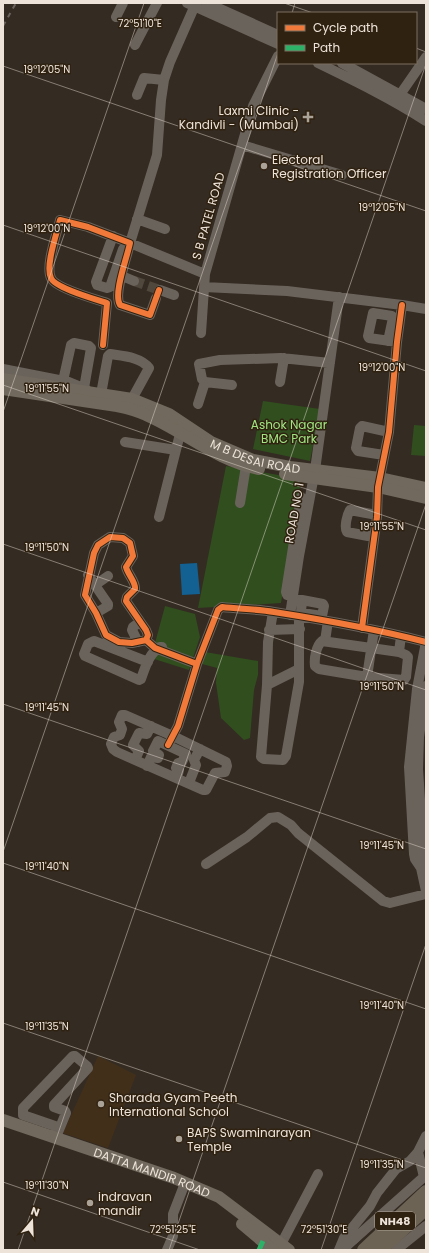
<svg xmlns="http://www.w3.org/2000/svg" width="429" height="1253" viewBox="0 0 429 1253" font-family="Poppins,sans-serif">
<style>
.built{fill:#422f1a}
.green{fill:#314e1f}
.water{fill:#136093}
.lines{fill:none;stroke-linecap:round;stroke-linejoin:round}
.minor-tunnel{stroke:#50473d;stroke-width:10;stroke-dasharray:10 5;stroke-linecap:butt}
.minor{stroke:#6a635c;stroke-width:10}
.major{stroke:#71695d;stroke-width:12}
.highway{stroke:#6c6355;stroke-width:14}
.rail{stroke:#6a625c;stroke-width:2;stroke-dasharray:5 5;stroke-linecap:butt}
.quiet{stroke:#2db169;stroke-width:5;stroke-dasharray:10 5;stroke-linecap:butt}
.cycleway-casing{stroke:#302211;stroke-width:8}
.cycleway{stroke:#f17a3a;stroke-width:6}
.ticks{fill:none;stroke:#ede3d8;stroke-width:1;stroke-opacity:0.45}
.poi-dot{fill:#aca398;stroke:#302211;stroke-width:1.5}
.labels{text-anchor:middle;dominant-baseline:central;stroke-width:3;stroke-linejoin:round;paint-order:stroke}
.shield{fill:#302211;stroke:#b4a99c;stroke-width:1}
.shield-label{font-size:11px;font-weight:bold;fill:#ede3d8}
.poi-label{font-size:12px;fill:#ede3d8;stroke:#302211;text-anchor:start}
.street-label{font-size:12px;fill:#ede3d8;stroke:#302211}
.park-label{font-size:12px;fill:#a0e582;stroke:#302211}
.ticks-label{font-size:10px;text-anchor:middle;fill:#ede3d8;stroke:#302211;stroke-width:3;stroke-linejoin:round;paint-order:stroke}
</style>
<rect width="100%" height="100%" fill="#342b22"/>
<path class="built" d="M98,1056L136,1075L108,1148L63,1133Z"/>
<path class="green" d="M263,401L320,409L310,461L253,449Z
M414,425L426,426V456L411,455Z
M226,466L301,479L281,603L198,608Z
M165,606L195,614L200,637L189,670L151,658Z
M205,652L258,661V675L254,690L250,738L244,740L221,718L216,683L217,668L202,664Z"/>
<path class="water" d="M197,563L200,594L182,595L180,564Z"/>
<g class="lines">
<path class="minor-tunnel" d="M134,281L160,290"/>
<path class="minor" d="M187,3L278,44
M196,3L170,62L164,80L161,100L157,155L130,243L205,274
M207,3L278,35
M116,17L123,3
M135,45L157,3
M318,63C355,81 392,99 426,121
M342,63L426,109
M137,95L144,78L164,80
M397,99L426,57
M242,145L342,175
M137,219L165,229
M113,236L96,282L97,285L107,288L110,287L123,249
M122,276L134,281
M204,287L287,291L402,305L426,309
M160,290L174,295
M201,333L205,274L253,106L278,56
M388,341L393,318L392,316L373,313L368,336L369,338L397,342
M103,345L107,303C95,299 55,288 51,278C45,266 57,233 60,220L88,227L130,243C127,258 113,294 120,305L150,315L156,298
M3,369L69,382L86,389
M63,381L71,345L74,343L89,346L91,348L84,388
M280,382L284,358
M232,385L205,382L202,379L199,364L220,360L281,358L330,363
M101,394L108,356L110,354C123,356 141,357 149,368L132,399
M198,404L205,382
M125,442L176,450
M384,455L358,451L356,448L360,428L362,426L389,432
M240,503L246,466
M159,517L180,434
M374,535L368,536L347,532C344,527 347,515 350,510L377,515
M88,575L108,604V606L96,613
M95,585L108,576
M293,596L287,595L286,592L301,497
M293,599L302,600L323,604L324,606L322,616L302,613L301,612L302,600
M273,612L268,642L267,685L261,757L264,759L283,760L286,756L299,682V617
M290,615L299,556L315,470L339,297
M362,628L377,517L378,487L389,432L397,342L402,305
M269,630L300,629
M146,640L148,635L146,630L126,601L127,597L135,589C136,582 128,575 126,567L133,556L130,543L123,538L110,537L98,545L94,553L85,595L96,613L106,635L119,642L132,643L146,640L155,648L197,664
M325,641L328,621
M138,642L132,630L133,627L140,622
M426,642L417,689L409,767L414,854L415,859L421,868L426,891
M399,652L406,655L408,657L406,677L404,680L367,677L319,669L315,666C314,659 316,646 322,641L399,652L401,636
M148,662L94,641L88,644L84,654L85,656L139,680L141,679C145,668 149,653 160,647H162
M367,677L374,630
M267,685L299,669
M122,715H125L173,736L226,762L227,766L225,772L215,773L206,790H203L117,752L113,749L111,744L114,737L120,735L122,729L119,722Z
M168,745L178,726L197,664L218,610L222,607C239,609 257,609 274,612C325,620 376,629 426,642
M135,760L139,751L133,745L139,733L147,734L151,726
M147,766L151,757L158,758L159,755L153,751L158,741L186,754L182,762L178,763L176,768L179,770L177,778
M189,783L196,765L194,760L200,749
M206,864L247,837L270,818L278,817L291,825L298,833L383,901L390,903L426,894
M421,868L424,860L418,769L419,737L426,686
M52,1136L55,1126L23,1115V1108L73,1056H75L87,1066L88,1068L54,1105V1107L65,1111L66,1113L56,1137
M418,1152L424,1177
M343,1249L426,1175
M167,1250L173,1236V1214L185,1183
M278,1250L318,1174
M339,1250L344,1238L370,1206L377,1193L396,1169L410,1161L418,1152L426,1136
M396,1250L426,1226"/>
<g class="major">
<path id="s1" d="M3,379L132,399L169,414L211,442L253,460L290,467L380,478L426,488"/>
<path d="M3,389L117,406C127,408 136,410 146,415C185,432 217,461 259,469"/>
<path d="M285,474L378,487L426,498"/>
<path id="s2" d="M3,1120L174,1178L219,1197L289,1250"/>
<path d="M242,1224L273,1250"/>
</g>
<path class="highway" d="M364,1250L426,1192
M380,1250L426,1208"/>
<path class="rail" d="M3,26L16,3
M348,1250L426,1178"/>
<path class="quiet" d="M259,1250L263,1241"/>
<g class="cycleway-casing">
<path id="cycleway" d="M103,345L107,303C95,299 55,288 51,278C45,266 57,233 60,220L88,227L130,243C127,258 113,294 120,305L150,315L159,290
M362,628L377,517L378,487L389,432L397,342L402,305
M146,640L148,635L146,630L126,601L127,597L135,589C136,582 128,575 126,567L133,556L130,543L123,538L110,537L98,545L94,553L85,595L96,613L106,635L119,642L132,643L146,640L155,648L197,664
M168,745L178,726L197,664L218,610L222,607C239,609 257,609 274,612C325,620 376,629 426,642"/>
</g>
<use href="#cycleway" class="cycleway"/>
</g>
<path class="ticks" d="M284,3L313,13M292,13L295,3M416,48L426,52M3,66L426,211M3,225L426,371M3,385L426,530M3,412L144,3M3,544L426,690M3,704L426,849M3,852L278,53M3,863L426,1009M3,1023L426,1168M3,1182L200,1250M18,1250L426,64M169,1250L426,504M321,1250L426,944"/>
<g class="poi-dot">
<path d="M306 111h4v4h4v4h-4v4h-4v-4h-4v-4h4z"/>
<circle cx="264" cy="166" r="4"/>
<circle cx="101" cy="1104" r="4"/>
<circle cx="179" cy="1139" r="4"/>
<circle cx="90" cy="1203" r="4"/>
</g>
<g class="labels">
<rect class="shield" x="375" y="1212" width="40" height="18" rx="3"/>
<g class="shield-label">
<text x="395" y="1221">NH48</text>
</g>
<g class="poi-label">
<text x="299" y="110" text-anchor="end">Laxmi Clinic -<tspan x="299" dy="14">Kandivli - (Mumbai)</tspan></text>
<text x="272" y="159">Electoral<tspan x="272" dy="14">Registration Officer</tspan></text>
<text x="109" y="1097">Sharada Gyam Peeth<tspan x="109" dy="14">International School</tspan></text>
<text x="187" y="1132">BAPS Swaminarayan<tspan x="187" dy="14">Temple</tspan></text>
<text x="98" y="1196">indravan<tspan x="98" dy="14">mandir</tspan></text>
</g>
<g class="street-label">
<text transform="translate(208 216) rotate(-74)">S B PATEL ROAD</text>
<text stroke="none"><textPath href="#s1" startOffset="268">M B DESAI ROAD</textPath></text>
<text transform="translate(294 513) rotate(-80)">ROAD NO 1</text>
<text stroke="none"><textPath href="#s2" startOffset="158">DATTA MANDIR ROAD</textPath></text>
</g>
<g class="park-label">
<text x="289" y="424">Ashok Nagar<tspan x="289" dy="14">BMC Park</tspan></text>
</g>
</g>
<g class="ticks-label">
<text x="140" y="27">72°51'10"E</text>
<text x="47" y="73">19°12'05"N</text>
<text x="382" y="211">19°12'05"N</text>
<text x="47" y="232">19°12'00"N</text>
<text x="382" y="371">19°12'00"N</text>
<text x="47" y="392">19°11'55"N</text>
<text x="382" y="530">19°11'55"N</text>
<text x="47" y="551">19°11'50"N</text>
<text x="382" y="690">19°11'50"N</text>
<text x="47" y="711">19°11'45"N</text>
<text x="382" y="849">19°11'45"N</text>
<text x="47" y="870">19°11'40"N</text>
<text x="382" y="1009">19°11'40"N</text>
<text x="47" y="1030">19°11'35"N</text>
<text x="382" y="1168">19°11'35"N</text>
<text x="47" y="1189">19°11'30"N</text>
<text x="173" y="1233">72°51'25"E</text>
<text x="324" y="1233">72°51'30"E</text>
</g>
<rect width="429" height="1253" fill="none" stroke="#ede3d8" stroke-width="8"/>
<rect x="277" y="12" width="140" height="52" fill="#302211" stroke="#7c6f61"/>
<rect x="285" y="25" width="20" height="6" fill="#f17a3a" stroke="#7c6f61"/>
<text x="313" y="32" font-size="12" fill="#ede3d8">Cycle path</text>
<rect x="285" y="45" width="20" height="6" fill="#2db169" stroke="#7c6f61"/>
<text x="313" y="52" font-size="12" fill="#ede3d8">Path</text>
<g transform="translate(32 1221) rotate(19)" stroke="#302211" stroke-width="3" paint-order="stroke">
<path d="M0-3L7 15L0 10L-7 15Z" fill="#ede3d8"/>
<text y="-6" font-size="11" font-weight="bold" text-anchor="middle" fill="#ede3d8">N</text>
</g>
</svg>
